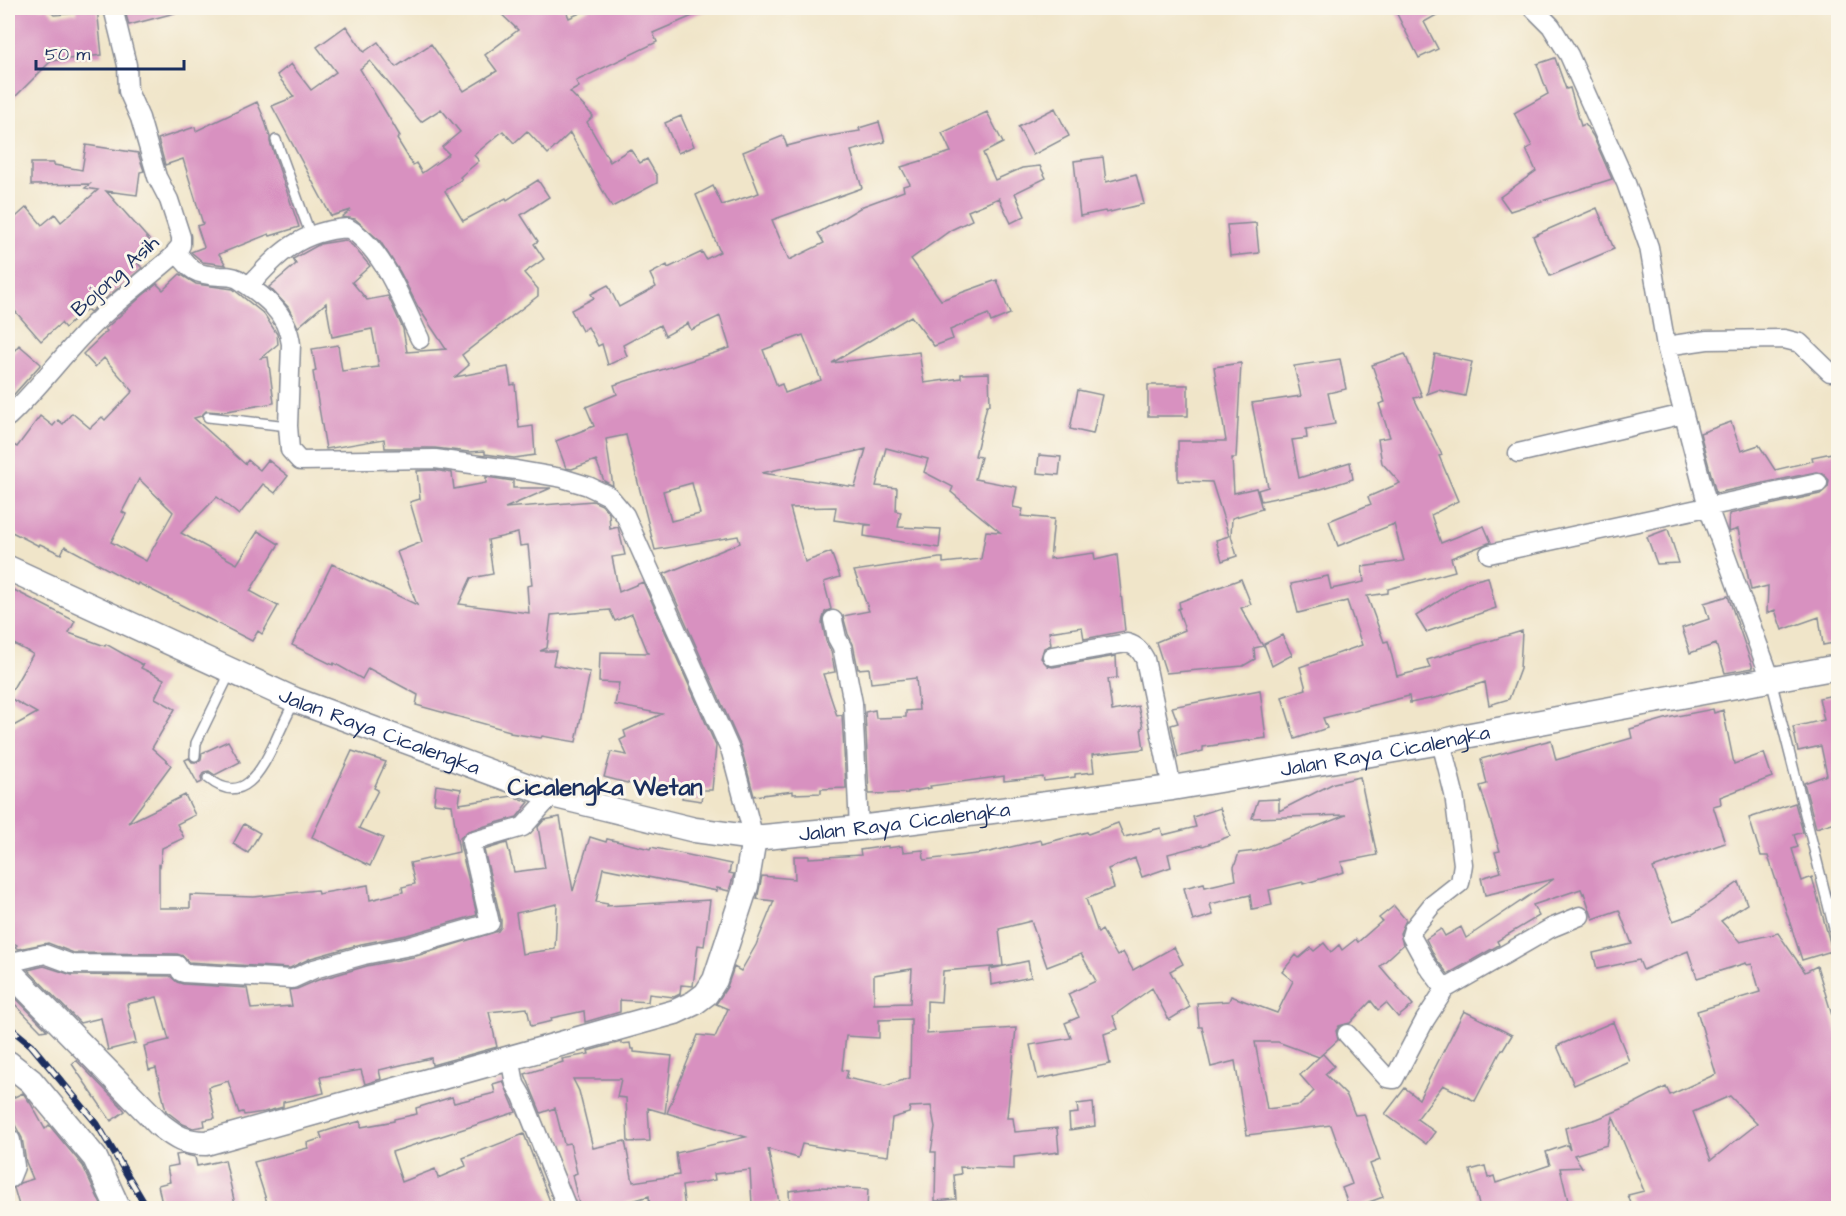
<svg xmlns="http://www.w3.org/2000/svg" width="1846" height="1216" viewBox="0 0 1846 1216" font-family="'Architects Daughter',sans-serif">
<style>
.building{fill:#d891c0;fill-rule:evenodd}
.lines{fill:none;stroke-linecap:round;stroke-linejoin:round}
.lane-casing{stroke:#868a94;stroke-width:12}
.street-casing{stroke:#868a94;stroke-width:21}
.secondary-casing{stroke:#868a94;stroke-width:27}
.lane{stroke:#fff;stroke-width:9}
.street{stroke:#fff;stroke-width:18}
.secondary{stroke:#fff;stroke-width:24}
.rail-casing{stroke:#1b2f5e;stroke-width:7}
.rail{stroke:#fbf7ec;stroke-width:4.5;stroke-dasharray:14;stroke-linecap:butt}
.labels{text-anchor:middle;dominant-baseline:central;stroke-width:6;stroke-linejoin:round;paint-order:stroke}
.street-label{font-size:21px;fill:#1b2f5e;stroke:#fbf7ec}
.quarter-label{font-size:24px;font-weight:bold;fill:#1b2f5e;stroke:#fbf7ec}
</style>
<rect width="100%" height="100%" fill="#fbf7ec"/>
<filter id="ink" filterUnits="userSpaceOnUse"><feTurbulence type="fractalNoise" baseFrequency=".0167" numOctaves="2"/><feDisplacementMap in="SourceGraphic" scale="12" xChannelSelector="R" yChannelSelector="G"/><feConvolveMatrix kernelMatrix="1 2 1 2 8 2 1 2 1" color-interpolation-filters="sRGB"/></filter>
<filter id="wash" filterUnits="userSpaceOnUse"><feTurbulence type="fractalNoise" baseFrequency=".008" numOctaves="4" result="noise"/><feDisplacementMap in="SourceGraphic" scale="24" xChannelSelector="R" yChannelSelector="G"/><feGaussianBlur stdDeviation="1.35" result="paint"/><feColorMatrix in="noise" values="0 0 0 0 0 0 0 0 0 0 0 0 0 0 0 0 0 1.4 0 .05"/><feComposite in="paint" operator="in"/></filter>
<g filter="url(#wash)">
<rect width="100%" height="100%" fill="#f0e5c9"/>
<g id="blocks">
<path class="building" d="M8,8H47L54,15L77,13V8H97L102,55L51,61L8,104Z
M124,8H175V13L129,25Z
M495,8H565L569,18L591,8H711L653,33L657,42L576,81L579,87L570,92L593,116L587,122L610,162L630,149L640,163L647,159L657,176V183L612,207L570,133L548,154L527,131L514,143L503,131L474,155L479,161L460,177L462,179L445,191L463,221L506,198L507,200L538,180L549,197L521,215L538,241L534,244L544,259L524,273L538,289V296L462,355L469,365L455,377L508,367L511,385L515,384L519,428L533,426L535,455L514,458L485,454V451L469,452L435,448H385L384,439L326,449L313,372L316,371L312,349L338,345L342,371L379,367L372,329L332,337L326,303L298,327L288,307L269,287L296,264L293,259L320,244L345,240L353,246L370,266L352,282L367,300L388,296L403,329L407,352L446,349L418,307L400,272L380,241L355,219L342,217L351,210L331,216L272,106L294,97L277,75L291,64L311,90L336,72L317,47L346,26L364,52L378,42L396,67L431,44L464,91L497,71L485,55L518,30ZM370,61L421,122L441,109L460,132L442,147L449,154L422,173L416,163L413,165L397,139L400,136L360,69Z
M1394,8H1449L1424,22L1438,49L1419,58Z
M1555,58L1566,89L1570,88L1581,126L1585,124L1593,136L1612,179L1510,211L1500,197L1536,171L1526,149L1532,146L1514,113L1548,94L1537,64Z
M257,102L264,118L270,137V142L299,227L270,236L269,234L219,254L226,265L203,262L191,252L204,247L197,226L203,224L183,159L165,165L158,139L195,127L196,131Z
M1055,108L1069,136L1033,155L1018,127Z
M987,112L1003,143L983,153L995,180L1022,168L1040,166L1046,178L1015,193L1025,216L1011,223L999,198L968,211L972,220L951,230L911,259L941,300L997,280L1010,314L991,322L988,314L950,330L953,339L934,346L911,316L832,363L919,352L924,383L961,378V374L989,373L990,405H987L975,456L981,457L975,479L1017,487L1013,507L1023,509L1021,516L1054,519L1050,559L1094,553L1095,560L1117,555L1125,631L1084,639L1082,627L1049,632L1051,645L1044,648L1041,658L1048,666L1053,667L1116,656L1117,678L1108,679L1112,711L1138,706L1143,727L1141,728L1144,749L1092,755L1094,772L1075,774V777L1044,781L1043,777L1004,781V776L930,786L931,788L908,792V793L869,794L865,712L875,710L876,718L906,717V711L919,710L916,678L871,683L869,668L858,669L853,644L848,634L843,616L869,611L854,571L939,558H943V563L981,559L986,531L1000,532L951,492L953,487L924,472L928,459L886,448L876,486L897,488L896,511L901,512L898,527L941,529L939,548L864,536L865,525H872L834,520L836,507L790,508L805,562L831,552L840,577L824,582L831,609L825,612L822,622L826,641L831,651L835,672L823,674L837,716L842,715L846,788L821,789V793L793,794V791L754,796L741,747L664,574L740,543L738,536L655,550L626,435L606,439L613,486L604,481L596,460L572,469L566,468L556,441L594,426L586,407L617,394L614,385L730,348L720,316L691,330L688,323L665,336L660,325L623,345L627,356L608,365L602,344L598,346L588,327L582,331L571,310L594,298L591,294L608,285L619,307L656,287L650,274L667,265L668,268L702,252L706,259L720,252L696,195L713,186L722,205L759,193L743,152L783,136L787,146L818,138L860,131L859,128L879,122L885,142L851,151L862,188L772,220L789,260L824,243L818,233L863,206L904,191L903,186L910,184L901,167L951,152L942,133ZM803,335L821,380L785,393L782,384L777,386L763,350ZM866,449L855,487L762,473ZM692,483L700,514L671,521L663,491Z
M681,116L694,146L678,153L665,123Z
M86,145L138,153L144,171L140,172L137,195L106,191L152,243L134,259L142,268L90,312L87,309L65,328L61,323L41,341L8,303V224L27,207L42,225L55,214L61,222L98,190L85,188L90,184L31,185V163H54V165L82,170Z
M1103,157L1106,182L1136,174L1144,204L1106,213L1105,211L1080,216L1074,161Z
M1597,208L1614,249L1550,276L1533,236Z
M1256,223L1259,253L1230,256L1227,225Z
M180,274L196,284L233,289L264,314L277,334L278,344L261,358L268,357L274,403L221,412L206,411L201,416L194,418L245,464L248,460L260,470L268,460L288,476L275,493L263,484L239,515L217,497L181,533L237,564L258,531L279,544L250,591L278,606L262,634L258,631L252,641L138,583L137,585L65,546L61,554L40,544L39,546L8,530V442L17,447L40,416L53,426L58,420L63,424L72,413L90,428L102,417L105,420L133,391L104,358L95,367L83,354L107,331L105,329L143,295L157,284L163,290ZM139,479L173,512L146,561L111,542L126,514L122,512Z
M19,345L41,364L8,401V358Z
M1405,354L1422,396L1414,398L1442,455L1439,456L1458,501L1431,515L1441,543L1484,526L1491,542L1451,558L1455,571L1388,589V593L1367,596L1384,642L1388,641L1397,676L1430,668L1427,660L1522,631L1520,669L1509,699L1489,705L1485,682L1439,697L1410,703L1409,696L1323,718L1327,728L1295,739L1282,697L1306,689L1300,667L1362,645L1347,601L1298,613L1291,584L1328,576L1331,589L1364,582L1362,567L1404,561L1394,524L1338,546L1329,521L1371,504L1368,497L1400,483L1382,463L1378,439L1390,437L1379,404L1385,402L1372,365Z
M1435,354L1472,362L1465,396L1438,390L1427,394Z
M1340,359L1346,389L1328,393L1335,424L1306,429L1307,438L1292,440L1299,478L1350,462L1353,479L1321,489L1261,501L1258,490L1268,487L1252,403L1301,396L1294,366Z
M1241,363L1236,458H1232L1234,493L1256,488L1262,509L1232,518L1231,536L1237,556L1222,561L1216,540L1229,536L1212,482L1178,481V441H1226L1214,367Z
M1148,385H1188V416H1148Z
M1078,390L1102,395L1093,434L1070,429Z
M1731,422L1741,451L1759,445L1775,470L1813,461L1812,457L1837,452L1839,460V642L1823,645L1819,617L1782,630L1775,610L1767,613L1768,586L1751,590L1738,529L1729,532L1728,530L1729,514L1820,494L1828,487L1829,480L1822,473L1816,472L1716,493L1700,433Z
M1039,455L1061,457L1059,475L1037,473Z
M434,470L452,473L454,489L486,483V477L513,481V488H551L505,508L593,501L602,505L609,513L610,529L618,527L625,555L612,557L619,592L643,582L716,746L712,790H703L701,801L682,798L683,791L663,788L654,790L604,777L611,752L627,755L620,740L626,737L624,731L662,714L615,705L619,683L599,682L600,652L648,653L632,614L615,621L610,610L551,615L547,648L540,651H556L553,665L590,672L576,742L542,736L541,738L510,733V731L416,705L418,695L368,668L362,679L334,663L333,665L292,645L332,564L417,605L397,552L422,542L410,502L420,499L417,471ZM518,533L520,546L528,545L532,585L527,586L529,613L459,604L471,578L493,574L488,540Z
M1668,529L1679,563L1657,564L1647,537Z
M1488,577L1496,608L1426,632L1416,616L1468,582Z
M1241,579L1251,604L1241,608L1263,646L1254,648L1255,659L1243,666L1166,673L1156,642L1185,630L1178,609L1180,608L1179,602Z
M8,587L75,621L69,633L105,646L106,644L143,665L141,668L164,679L155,698L175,709L152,748L171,765L128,823L185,795L195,815L177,824L184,838L162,848L160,866L159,865V908H190V895L254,897L317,890L318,894L368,885L370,900L403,892L402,887L415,884L410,863L459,852L452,805L434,803L436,785L461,789L459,804L512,796L529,802L517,817L468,831L460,838V845L477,915L407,935L361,944L311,958L290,968L188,962L183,956L177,954L74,953L48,943L18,949L15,947L17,945L8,939V805L10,803L8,789V729L37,713L8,697L33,654L8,641Z
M1728,596L1753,668L1725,673L1716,644L1690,653L1682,628L1709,619L1704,603Z
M1282,635L1292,655L1272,666L1264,644Z
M1260,690L1266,738L1203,747V751L1178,757L1171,725L1178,723L1172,707Z
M1839,694V821L1816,828L1804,783L1827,775L1821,746L1798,751L1793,727L1824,720L1819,698Z
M1713,709L1714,713L1723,710L1734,764L1764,753L1772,777L1720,797L1721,804L1713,806L1725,843L1653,868L1673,921L1693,914L1739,882L1747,904L1721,921L1740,942L1778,933L1805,972L1817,966L1839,1038V1209H1633L1628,1195L1644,1191L1613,1117L1607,1145L1574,1155L1582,1167L1560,1168L1570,1209H1480L1470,1170L1485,1166L1488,1178L1494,1176L1496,1183L1550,1165L1546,1152L1567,1145L1570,1150L1565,1128L1597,1119L1629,1106L1666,1087L1670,1095L1716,1074L1697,1011L1760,992L1752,964L1747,965L1746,963L1697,978L1688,951L1643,970L1639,960L1597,969L1593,953L1632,944L1619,910L1593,919L1584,893L1583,894L1581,889L1533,905L1539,916L1497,941L1499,945L1448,974L1436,959L1426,939L1441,929L1445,936L1461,927L1466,938L1554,879L1485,895L1481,878L1501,872L1495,852L1500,851L1480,786L1487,784L1481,759L1551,740L1556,760L1632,738L1630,729L1672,717ZM1730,1096L1757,1124L1711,1160L1693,1112Z
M228,741L240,762L215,775L209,771L204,772L201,777L202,782L198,784L185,760L189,758L192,762H197L201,759L202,753Z
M352,751L386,762L374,788L378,790L359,828L383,838L370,866L312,837Z
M1360,777L1377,855L1341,862L1344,872L1303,884V882L1269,890L1272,905L1252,909L1250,895L1210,904L1213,915L1193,921L1184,888L1204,883L1205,887L1236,880L1234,867L1239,853L1256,851L1346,815L1252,818L1258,800L1279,799V811L1334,783Z
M1795,803L1803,832L1794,835L1798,847L1792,849L1802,881L1812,877L1831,946L1835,950L1802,960L1768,856H1761L1749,818Z
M1220,808L1230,836L1203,846L1202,845L1168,854L1171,867L1142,877L1135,858L1108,869L1114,888L1086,899L1098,933L1102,930L1117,956L1123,952L1133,970L1174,947L1183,964L1170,971L1190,1007L1169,1020L1152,988L1113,1016L1118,1029L1104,1034L1110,1064L1038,1079L1030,1045L1071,1038L1065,1023L1079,1017L1068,994L1096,981L1081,954L1047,967L1031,921L999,929L1003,966L943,971L941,1002L927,1001V1034L1016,1028L1007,1118H1013L1015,1132L1057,1128L1059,1152L1014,1157V1169L960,1167L961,1174L954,1175L956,1199L935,1201L936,1152H931L935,1127L931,1106L910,1107L909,1113L892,1118L888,1156L844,1150V1151L802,1144L798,1158L768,1149L779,1202L752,1204L750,1170L714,1174L715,1180L682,1186L685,1209H650L649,1196L605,1209H580L572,1175L577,1173L570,1143L564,1144L555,1108L541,1113L525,1074L563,1062L562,1059L589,1054L588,1051L621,1042V1044L630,1043L631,1049H634V1052L672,1056L665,1113L648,1108L650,1141L628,1142L626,1098L617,1097L621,1079H573L579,1091L593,1148L625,1141L633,1182L679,1175L676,1153L746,1137L667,1113L698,1035L715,1037L728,1009L716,1004L727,987L734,967L741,971L756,945L774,901L757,899L762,876L795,879L794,856H809V858L861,855L860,850L888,846V848L902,846L903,852L923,850L924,860L985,853L1041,840L1042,844L1087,832L1088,834L1118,823L1124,837L1161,828L1163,835L1196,827L1193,817ZM912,969L910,1003L874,1004V975ZM911,1019L910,1078L885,1086L846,1078L848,1071L842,1070L846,1036L879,1038V1020Z
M560,817L573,891L590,837L606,842L607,839L650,849L651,847L731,864L729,873L734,874L729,891L717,888V891L603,868L596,902L608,904L607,906L710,900L704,946L698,945L693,986L681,985L680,994L674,997L649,994L648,1002L620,1000V1012L585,1022L584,1011L551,1018L552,1021L531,1026L527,1008L489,1012L497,1047L432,1065L431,1058L379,1070L381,1079L365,1084L361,1070L320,1077L324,1093L283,1102V1107L264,1112L244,1115L243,1112L239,1113L228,1081L208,1087L215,1118L204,1120L205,1126L193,1128L183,1124L166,1111L156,1068L149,1070L144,1046L169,1040L157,997L127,1004L136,1043L108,1050L101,1018L80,1023L28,970L44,966L72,975L170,976L177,982L183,984L247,988L251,1009L292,1006L289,990L297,989L318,980L367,966L413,957L498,931L501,927V920L484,850L507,843L514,872L545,868L538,827L544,820ZM557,904L555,949L522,954L516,913Z
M244,824L260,833L248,853L233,844Z
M1394,906L1406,920L1400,933L1403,945L1380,966L1413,1005L1398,1017L1386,1003L1378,1010L1371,1001L1350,1023L1339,1026L1336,1031L1338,1040L1319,1057L1323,1054L1334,1066L1325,1074L1347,1096L1355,1115L1364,1114L1380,1160L1370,1164L1383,1197L1350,1209L1342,1188L1352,1184L1331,1125L1247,1135L1235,1061L1211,1067L1202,1027H1199L1197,1003L1229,1001L1231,996L1277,1013L1293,981L1282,972L1296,955L1299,958L1311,948L1314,951L1324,943L1331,952L1339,945L1342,950L1356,939L1358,942L1382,921L1379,918ZM1255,1042H1278L1319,1057L1300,1075L1314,1091L1300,1105L1267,1109Z
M1028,961L1031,977L991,985L990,969Z
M8,990L47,1030L41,1031L8,997Z
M1464,1011L1512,1035L1503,1050L1502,1049L1475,1101L1443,1085L1417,1119L1435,1132L1426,1144L1385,1114L1405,1088L1419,1099Z
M1613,1022L1629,1061L1574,1085L1557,1046Z
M76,1060L121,1106L125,1111L111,1121L72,1064Z
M503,1081L516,1112L392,1152L402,1182L435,1169L438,1178L466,1166L463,1158L524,1134L553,1209H269L254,1162L308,1148L307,1143L322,1138L320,1133L339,1127L361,1121V1127L394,1121V1119L417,1114L416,1108L452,1097L454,1103L495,1093L493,1084Z
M23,1093L31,1104L45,1129L49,1125L83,1166L103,1209H20L14,1188L20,1183L33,1179L26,1162L22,1138L8,1112V1100Z
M1093,1102L1095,1126L1070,1130L1069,1114L1078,1113L1077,1104Z
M182,1154L195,1157L197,1166L225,1160L236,1209H163L158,1185L170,1182L167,1167L178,1165L176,1155Z
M819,1187L868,1189L867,1209H790L789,1191Z"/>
</g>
</g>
<g filter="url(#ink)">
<use href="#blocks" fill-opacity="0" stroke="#868a94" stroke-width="1.5"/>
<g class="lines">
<g class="lane-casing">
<path id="lane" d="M276,140L311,236
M208,417L288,426
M1771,680L1838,944
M195,756L196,743L231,671
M208,778C243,807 261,771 275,742C281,728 288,714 295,700"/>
</g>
<g class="street-casing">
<path id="street" d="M1533,8L1551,26L1569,55L1626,183L1649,247L1666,346L1708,507L1771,680
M176,251C191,271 195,275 220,276C227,276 232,276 238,279C264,296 287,312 291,344L288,426L290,450L300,461L435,459L516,470L562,478L588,486L609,496L625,515L731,752L754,838
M249,286C279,253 300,231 348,228C384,249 402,302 420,339
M1666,346L1707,340L1784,339L1800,343L1830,372H1838
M8,417C34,393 55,365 79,339C107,308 141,284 172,257L181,245V237L169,200L157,177L140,118L128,91L127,65L113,8
M1518,453L1684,414
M1489,554L1818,483
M833,620L837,638L842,647L853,703L859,828
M1052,656L1127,643C1137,646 1140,650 1145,659L1172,788
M8,963L45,954L72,964L177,965L181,972L184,973L292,979L314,969L364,955L410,946L490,923L471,842L523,827L552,795
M1445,989L1551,928L1580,916
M1347,1034L1387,1078L1394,1079L1425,1020L1445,989L1427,965L1411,936L1413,929L1432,905L1460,883L1463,864L1454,794L1441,742
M510,1057L515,1084L522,1096L567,1208"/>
</g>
<g class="secondary-casing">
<g id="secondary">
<path id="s1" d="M8,568L295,700L552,795L695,830L754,838L859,828L1172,788L1441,742L1465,736L1838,667"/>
<path d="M8,970L160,1125C177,1138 184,1143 206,1143C362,1100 518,1055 675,1012L694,1003L706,994L715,980L746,886L754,838"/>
<path d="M8,1063L31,1081L95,1158L118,1208"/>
<path d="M8,1141L12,1166L8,1176"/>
</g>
</g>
<use href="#lane" class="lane"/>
<use href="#street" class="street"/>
<use href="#secondary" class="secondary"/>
<g class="rail-casing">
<path id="rail" d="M8,1026L31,1045L97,1124L147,1208"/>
</g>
<use href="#rail" class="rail"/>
</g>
</g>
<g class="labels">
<g class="street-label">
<text transform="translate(115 276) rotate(-42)">Bojong Asih</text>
<text stroke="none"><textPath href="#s1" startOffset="406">Jalan Raya Cicalengka</textPath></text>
<text stroke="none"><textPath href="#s1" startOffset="1434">Jalan Raya Cicalengka</textPath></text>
<text stroke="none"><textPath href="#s1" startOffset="948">Jalan Raya Cicalengka</textPath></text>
</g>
<g class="quarter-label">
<text x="605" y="788">Cicalengka Wetan</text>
</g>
</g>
<rect width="1846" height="1216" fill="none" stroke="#fbf7ec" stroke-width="30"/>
<path d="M36 60v9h148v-9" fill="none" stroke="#1b2f5e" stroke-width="3"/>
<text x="45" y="60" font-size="18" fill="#1b2f5e" stroke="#fbf7ec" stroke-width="4.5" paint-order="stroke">50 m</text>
</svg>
